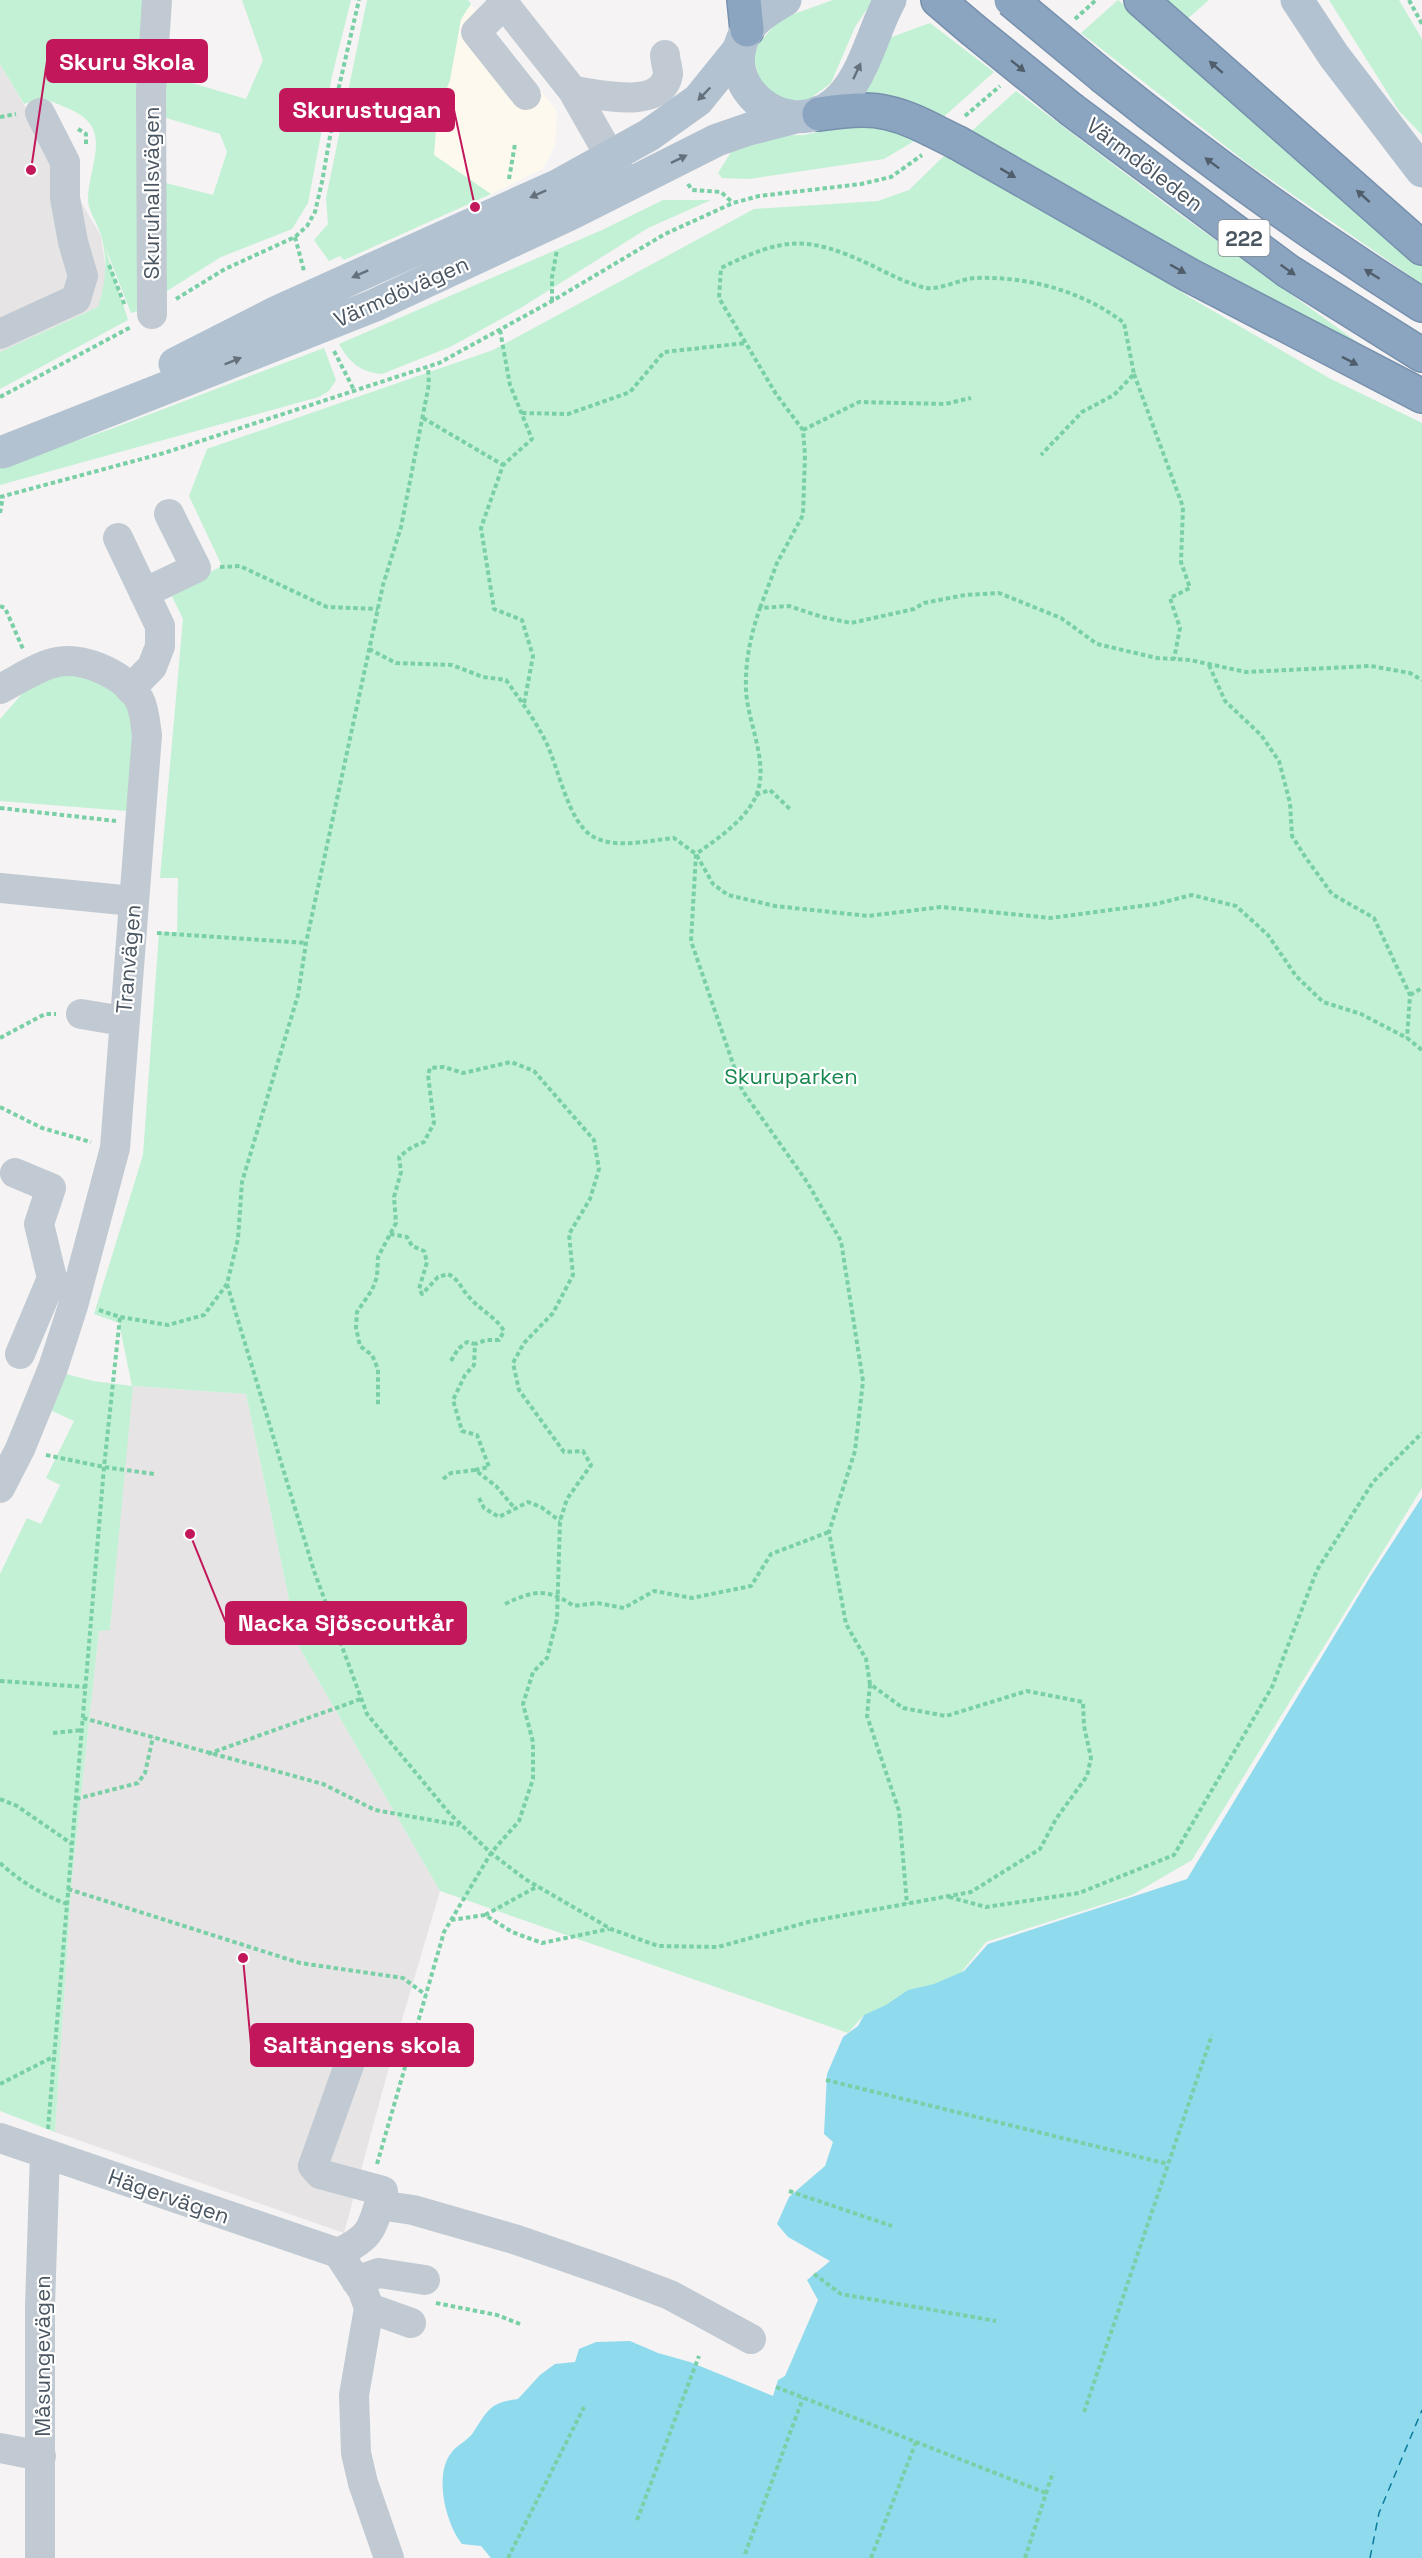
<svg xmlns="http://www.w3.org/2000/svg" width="1422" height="2558" viewBox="0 0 1422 2558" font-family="'Space Grotesk',sans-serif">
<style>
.commercial{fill:#fdf9ef}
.education{fill:#e6e4e5}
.green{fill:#c3f1d5}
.water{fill:#90daee}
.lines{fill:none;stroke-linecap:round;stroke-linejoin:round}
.ferry{stroke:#0c7c9b;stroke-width:1.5;stroke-dasharray:8 6;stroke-linecap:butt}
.highway-casing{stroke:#7690ad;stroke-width:36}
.path{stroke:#7ad0a6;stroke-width:4;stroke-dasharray:4.5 3;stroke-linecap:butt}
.minor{stroke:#c1cad2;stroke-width:30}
.major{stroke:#b3c2d1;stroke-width:33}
.highway{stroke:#8ba5c1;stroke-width:33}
.highway-bridge-casing{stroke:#7690ad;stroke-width:36;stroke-linecap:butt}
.highway-bridge{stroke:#8ba5c1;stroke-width:33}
.oneway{fill:#505e6b}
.oneway2{fill:#64717d}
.labels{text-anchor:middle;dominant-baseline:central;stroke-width:4.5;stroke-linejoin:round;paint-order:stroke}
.shield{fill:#fff;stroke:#808990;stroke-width:1.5}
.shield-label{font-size:21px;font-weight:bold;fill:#4a5661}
.street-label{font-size:22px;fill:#4a5661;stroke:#fff}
.park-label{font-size:22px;fill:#17864f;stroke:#fff}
.leader{fill:none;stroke:#c2185b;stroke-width:2}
.callout-dot{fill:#c2185b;stroke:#fff;stroke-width:2}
.callout{fill:#c2185b;stroke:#c2185b;stroke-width:2}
.callout-label{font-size:24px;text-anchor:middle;font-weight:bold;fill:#fff}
</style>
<rect width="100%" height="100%" fill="#f5f3f3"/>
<path class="commercial" d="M471,4L557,111L555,145L544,168L491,194L434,155L437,115L450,80L461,19Z"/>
<path class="education" d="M0,64L101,236L107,278L98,307L0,352Z
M132,1386L246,1394L299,1647L440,1891L399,2030L344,2233L55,2132L72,1879L99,1630H110Z"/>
<path class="green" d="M0,0H148L147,308L131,313L104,244L128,320L0,389V352L98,307C106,282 108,260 101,235C98,224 88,211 88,200C88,164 116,127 67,108C48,100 44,97 24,104L0,64Z
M242,0H351L332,76L308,203L292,229L221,257L159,296L158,181L213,195L227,152L220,134L153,114L158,73L246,99L263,60Z
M367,0H468L471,4L461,19L450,80L437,115L434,155L491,194L344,260L340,256L329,261L314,240L328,224L326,198Z
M833,0H873L855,27L831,83L808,100L782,101L760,83L754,58L757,45L777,23L791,15Z
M1118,0L1349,200L1422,258V284L1247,163L1081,33Z
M1162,0H1209L1186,20Z
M1329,0H1399L1422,39V135L1399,111Z
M930,23L994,72L939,121L859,101L875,77L889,38Z
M1016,91L1171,208L1367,349L1226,279L966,136Z
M857,123L921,137L884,159L749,179L722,178L718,173L733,149L761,136L804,135Z
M949,151L1132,260L1189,297L1329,378L1422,423V1488L1192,1860L1132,1895L986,1942L960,1974L863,2016L848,2033L440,1891L299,1647L246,1394L133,1386L110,1630L99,1631L72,1879L55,2132L0,2111V1574L27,1518L41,1524L60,1485L46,1478L74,1421L50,1410L66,1374L93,1381L132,1386L119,1323L94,1314L143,1155L159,932H177L178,878H160L183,619L170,592L222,566L189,496L207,449L493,350L754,209L878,201L909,190Z
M663,200H711L648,228L519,309L450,347L382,374C360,372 350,363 339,344L602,230Z
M324,348L336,380L329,391L319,397L0,485V467L111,429Z
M51,674L88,676L123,696L135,722L127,811L0,801V719L22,694Z"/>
<path class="water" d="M1422,1497V2558H491L481,2546L462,2544C446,2524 433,2474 452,2452C457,2445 467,2441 473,2433C488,2410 489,2403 518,2399L540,2375L555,2364L575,2362L579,2349L596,2342L630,2341L658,2353L690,2362L773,2396L778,2380L785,2376L818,2300L807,2280L830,2261L788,2237L777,2224L789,2197L825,2166L833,2142L824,2134L827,2074L843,2037L858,2026L864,2015L886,2005L908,1990L934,1984L964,1971L988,1944L1187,1879L1370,1577Z"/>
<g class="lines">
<path class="ferry" d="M1370,2558L1379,2513L1422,2410"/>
<g class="highway-casing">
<path id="highway" d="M744,0L747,30
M938,0L972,29
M1141,0L1422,248
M1105,78C1207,160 1311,235 1422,305
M1072,110L1288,271L1422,355
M819,114C865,107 887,107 930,129
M958,143L1189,275L1422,396"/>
</g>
<path class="path" d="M1409,0L1422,24
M1075,19L1096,0
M965,116L1000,86
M0,117L16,114
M78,129L86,134V145
M509,179L515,144
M688,184L692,190L721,192L733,203
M295,237L304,271
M109,265L125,306
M176,299L225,269L295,237L307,226L315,212L322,182L338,91L359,0
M552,301V277L557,250
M500,330L510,385L532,439L503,465
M334,351L354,390
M1134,374L1183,507L1181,562L1190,588L1170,598L1180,628L1174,659
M0,397L131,327
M522,413L568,414L630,392L664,352L746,343
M423,418L503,465L481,528L494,609L522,620L533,656L524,704
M803,430L859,402L945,404L971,398
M0,497L164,453L439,363L552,301L665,234L733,203L759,196L861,184L891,177L922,155
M0,513L3,496
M220,567L240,566L327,607L378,609
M0,606L5,608L23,649
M760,608L777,563L803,515L805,455L803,430L776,394L719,298L721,268C783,237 807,235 871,265C887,273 908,284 926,288C941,290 960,279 975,278C1027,276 1083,291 1124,323L1134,374L1114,395L1082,412L1041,455
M369,649L396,663L452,665L483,677L506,680C521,701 535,720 546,742C559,769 568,821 592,836C615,850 650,840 674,838L696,854L713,884L728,895L775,906L868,916L941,907L1050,918L1156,904L1192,895L1236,906L1268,935L1296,976L1323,1002L1361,1014L1407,1038L1422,1050
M1209,665L1225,701L1261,735L1279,761L1290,803L1292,836L1306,858L1332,894L1374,918L1410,995L1407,1038
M756,795L770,790L791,810
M0,808L116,821
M157,933L306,943
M1410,995L1422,988
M0,1038L45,1014H56
M0,1107L42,1128L91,1142
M390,1234L407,1237L412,1246L424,1251L427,1262L419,1289L422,1294L438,1277L448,1274C460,1280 461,1289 470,1298C481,1311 495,1316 504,1331L499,1340H486L475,1344
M227,1284L314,1571L367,1714L450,1814L491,1853L525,1879L611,1929L658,1946L718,1947L812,1921L971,1892L1040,1849L1056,1819L1087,1776L1091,1758L1084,1726L1083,1702L1027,1691L946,1716L903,1708L870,1684L866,1659L846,1624L829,1532L855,1451L863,1381L841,1241L807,1182L742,1090L691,941L696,854C716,840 741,823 753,802C773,768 747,724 746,689C745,661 751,634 760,608L789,606L822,617L851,623L914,609L924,603L965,595L999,593L1061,618L1097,644L1157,658L1190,660L1246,672L1371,666L1410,673L1422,680
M99,1310L120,1317L168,1325L204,1315L227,1284L238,1239L242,1182L298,995L306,943L383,585L401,527L429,384L428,367
M451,1361L458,1349L467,1342L475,1344L474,1365L465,1375L453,1400L462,1431L477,1435L489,1467L475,1470
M46,1455L104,1467L154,1474
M443,1479L451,1473L475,1470L496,1486L516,1510
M479,1498L484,1508L499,1517L528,1502L541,1507L560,1521
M505,1604C534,1590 547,1588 574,1606L597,1603L624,1608L654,1591L692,1598L751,1586L771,1554L829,1532
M0,1681L86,1687
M870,1684L867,1716L899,1811L907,1904
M83,1718L323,1784L375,1810L459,1825
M53,1733L82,1730
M208,1754L361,1699
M0,1799L17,1806L72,1844
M76,1799L138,1783L145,1773L153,1737
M0,1863C21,1882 41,1894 67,1904
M68,1889L300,1963L403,1978L426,1995
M949,1897L986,1907L1079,1893L1174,1855L1272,1687L1317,1570L1373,1482L1422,1433
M485,1915L538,1886
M451,1920L485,1915L512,1932L542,1943L609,1929
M826,2080L1168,2164
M0,2084L53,2057
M48,2129L104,1467L120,1317
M377,2164L444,1932L491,1853L519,1821L533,1779V1742L523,1704L533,1672L547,1658L557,1619L560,1521L567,1499L591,1465L583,1451L564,1452L519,1390L513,1363L524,1343L553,1313L573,1275L569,1234L590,1199L599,1169L594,1140L534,1071L511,1062L463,1073L444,1067L430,1068L428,1075L434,1123L424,1142L412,1147L399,1157L401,1172L394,1197L396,1223L378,1257L377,1277L372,1290L357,1312L356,1328L360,1346L372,1355L378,1369V1405
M789,2191L892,2226
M814,2274L841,2294L996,2321
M436,2303L497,2315L520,2324
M776,2387L1046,2493
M1084,2412L1212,2035
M637,2520L699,2356
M745,2554L803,2398
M508,2558L584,2407
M871,2558L916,2442
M1025,2558L1053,2472"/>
<path class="minor" d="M501,0L573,91L622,177
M504,4L476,32L526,95
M573,91C597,94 662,111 668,74C668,69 665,60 665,55
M152,314L151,91L157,0
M0,334L76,299L83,276L73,242L65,198V162L40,113
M118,538L160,626V646L152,667L130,689
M144,593L196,568L169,514
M0,689C16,681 33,669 50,664C79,654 123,673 139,699C145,710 145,724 147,735L115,1148L73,1306L53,1368L20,1449L0,1488
M0,888L133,901
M81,1014L123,1021
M15,1173L51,1188L39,1224L52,1278L20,1354
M0,2138L338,2253
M379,2205L413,2210L517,2240L612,2273L670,2295L751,2339
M338,2253L363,2291L369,2308L354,2395L356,2453L363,2483L389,2558
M338,2253C374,2236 372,2227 383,2191L320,2174L313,2166L353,2054
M356,2281L379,2273L425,2280
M369,2308L411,2323
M0,2448L41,2456
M40,2558V2306L45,2154"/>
<path class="major" d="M785,0C771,8 754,18 746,32C715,85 785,143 834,104C864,80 872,32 890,0
M1297,0L1334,56L1422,171
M175,364L277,312L559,185L649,135L698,100L740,48
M3,452L373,306L572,213L717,140L749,129L792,118"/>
<use href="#highway" class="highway"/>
<g class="highway-bridge-casing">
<path id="highway-bridge" d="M1011,0L1105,78
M972,29L1072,110
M930,129L958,143"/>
</g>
<use href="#highway-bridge" class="highway-bridge"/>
</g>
<defs><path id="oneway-solid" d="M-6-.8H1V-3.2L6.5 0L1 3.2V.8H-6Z" transform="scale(1.5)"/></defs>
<g class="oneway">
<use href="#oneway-solid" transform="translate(1018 66) rotate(39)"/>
<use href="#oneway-solid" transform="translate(1216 67) rotate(-139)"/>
<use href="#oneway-solid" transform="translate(1212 163) rotate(-143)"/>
<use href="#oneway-solid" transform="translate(1008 173) rotate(31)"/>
<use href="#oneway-solid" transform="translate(1363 196) rotate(-138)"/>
<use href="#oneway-solid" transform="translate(1178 269) rotate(29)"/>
<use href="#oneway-solid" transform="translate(1288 270) rotate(35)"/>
<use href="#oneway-solid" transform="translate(1372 274) rotate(-148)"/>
<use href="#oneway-solid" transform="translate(1350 361) rotate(27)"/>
</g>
<g class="oneway2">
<use href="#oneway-solid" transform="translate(857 71) rotate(-65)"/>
<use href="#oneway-solid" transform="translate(704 94) rotate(134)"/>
<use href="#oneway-solid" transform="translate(679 159) rotate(-26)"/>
<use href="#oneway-solid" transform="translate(538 194) rotate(156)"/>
<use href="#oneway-solid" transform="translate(360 274) rotate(156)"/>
<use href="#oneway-solid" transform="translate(233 361) rotate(-22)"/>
</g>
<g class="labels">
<rect class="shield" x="1218.5" y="220" width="51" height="36" rx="4.5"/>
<g class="shield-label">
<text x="1244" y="238">222</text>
</g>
<g class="street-label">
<text transform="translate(1145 164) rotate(37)">Värmdöleden</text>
<text transform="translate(151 193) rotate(-90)">Skuruhallsvägen</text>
<text transform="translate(401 291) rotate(-24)">Värmdövägen</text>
<text transform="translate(128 959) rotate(-85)">Tranvägen</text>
<text transform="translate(169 2196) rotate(19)">Hägervägen</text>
<text transform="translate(42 2356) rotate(-90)">Måsungevägen</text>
</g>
<g class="park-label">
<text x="791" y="1076">Skuruparken</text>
</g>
</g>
<path class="leader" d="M31 170L47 61M475 207L454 110M190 1534L226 1623M243 1958L251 2045"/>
<g class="callout-dot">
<circle cx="31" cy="170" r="6"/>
<circle cx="475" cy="207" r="6"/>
<circle cx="190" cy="1534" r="6"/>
<circle cx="243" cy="1958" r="6"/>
</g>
<g class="callout">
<rect x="47" y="40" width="160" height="42" rx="6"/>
<rect x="280" y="89" width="174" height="42" rx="6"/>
<rect x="226" y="1602" width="240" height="42" rx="6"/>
<rect x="251" y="2024" width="222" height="42" rx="6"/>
</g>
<g class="callout-label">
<text x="127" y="70">Skuru Skola</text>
<text x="367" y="118">Skurustugan</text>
<text x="346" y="1631">Nacka Sjöscoutkår</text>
<text x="362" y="2053">Saltängens skola</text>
</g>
</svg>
